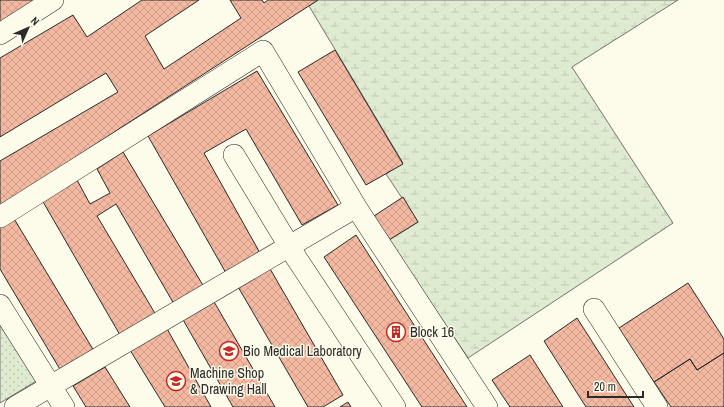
<svg xmlns="http://www.w3.org/2000/svg" width="724" height="407" viewBox="0 0 724 407" font-family="'Archivo Narrow',sans-serif">
<style>
.wetland{fill:url(#wetland-marsh);stroke:#74746e}
.park{fill:url(#park-dots);stroke:#74746e}
.building{fill:url(#building-cross-hatch);stroke:#2b2b2b}
.lines{fill:none;stroke-linecap:round;stroke-linejoin:round}
.minor-casing{stroke:#2b2b2b;stroke-width:22}
.minor{stroke:#fdfbea;stroke-width:21}
.labels{text-anchor:middle;dominant-baseline:central;stroke-width:3;stroke-linejoin:round;paint-order:stroke}
.poi-label{font-size:14px;fill:#2b2b2b;stroke:#fdfbea;text-anchor:start}
</style>
<defs>
<pattern id="wetland-marsh" width="20" height="14" patternUnits="userSpaceOnUse"><rect width="20" height="14" fill="#deebd1"/><path d="M1 5h8M5 5V1M11 12h8M15 12V8" fill="none" stroke="#bfcab4"/></pattern>
<pattern id="park-dots" width="8" height="8" patternUnits="userSpaceOnUse"><rect width="8" height="8" fill="#deebd1"/><path d="M2 2h.1M6 6h.1" fill="none" stroke="#bfcab4" stroke-width="1.8" stroke-linecap="round"/></pattern>
<pattern id="building-cross-hatch" width="8" height="8" patternUnits="userSpaceOnUse"><rect width="8" height="8" fill="#f2b8a0"/><path d="M0 0l8 8M0 8l8-8" fill="none" stroke="#d09e8a"/></pattern>
</defs>
<rect width="100%" height="100%" fill="#fdfbea"/>
<path class="wetland" d="M318,0H678L572,67L673,223L468,358L389,240L418,222L386,174L403,163L309,6Z"/>
<path class="park" d="M0,311L43,377L0,403Z"/>
<path class="building" d="M0,0H35L0,23Z
M142,0H199L145,36L164,69L241,18L230,0H262L264,3L268,0H318L0,206V161L118,92L106,73L0,137V58L73,15L87,37Z
M335,50L403,164L366,185L298,72Z
M257,71L338,205L302,225L246,129L204,153L260,253L226,273L148,136Z
M123,152L204,287L174,304L116,204L97,216L156,315L120,335L42,200L77,180L90,204L110,193L97,169Z
M403,197L418,222L389,240L374,216Z
M13,217L94,351L61,371L0,269V225Z
M356,235L467,407H422L324,257Z
M269,267L343,395L323,407H308L237,285Z
M688,283L724,339V353L697,370L690,359L654,382L619,328Z
M213,300L275,407H233L182,318Z
M577,318L634,407H586L544,341Z
M166,327L211,407H165L130,350Z
M724,353V407H671L654,382L690,359L697,370Z
M530,355L563,407H510L492,380Z
M105,367L130,407H86L73,386Z
M348,402L351,407H340Z"/>
<g class="lines">
<g class="minor-casing">
<path id="minor" d="M0,34L53,0
M234,155L297,259L395,407
M0,217L263,51L356,207L487,407
M0,305L64,407
M594,309L657,407
M15,407L356,207"/>
</g>
<use href="#minor" class="minor"/>
</g>
<defs>
<g id="building-ring" transform="scale(1)"><circle r="9.5" fill="#fdfbea" stroke="#c62828" stroke-width="1.5"/><path d="M-4-6H4V6H1V3H-1V6H-4ZM-2.5-4.3h1.7v1.8h-1.7ZM.8-4.3h1.7v1.8H.8ZM-2.5-1h1.7V.8h-1.7ZM.8-1h1.7V.8H.8Z" fill="#c62828"/></g>
<g id="school-ring" transform="scale(1)"><circle r="9.5" fill="#fdfbea" stroke="#c62828" stroke-width="1.5"/><path d="M0-5L7-2L0 1L-7-2ZM-4 1L0 2.5L4 1V4Q0 6-4 4Z" fill="#c62828"/></g>
</defs>
<g fill-rule="evenodd">
<use href="#building-ring" x="396" y="332"/>
<use href="#school-ring" x="229" y="351"/>
<use href="#school-ring" x="176" y="381"/>
</g>
<g class="labels">
<g class="poi-label">
<text x="410" y="332">Block 16</text>
<text x="243" y="351">Bio Medical Laboratory</text>
<text x="190" y="373">Machine Shop<tspan x="190" dy="16">&amp; Drawing Hall</tspan></text>
</g>
</g>
<g transform="translate(28 28) rotate(45)" stroke="#fdfbea" stroke-width="3" paint-order="stroke">
<path d="M0-3L7 15L0 10L-7 15Z" fill="#2b2b2b"/>
<text y="-6" font-size="11" font-weight="bold" text-anchor="middle" fill="#2b2b2b">N</text>
</g>
<path d="M588 391v6h55v-6" fill="none" stroke="#2b2b2b" stroke-width="2"/>
<text x="594" y="391" font-size="12" fill="#2b2b2b" stroke="#fdfbea" stroke-width="3" paint-order="stroke">20 m</text>
</svg>
